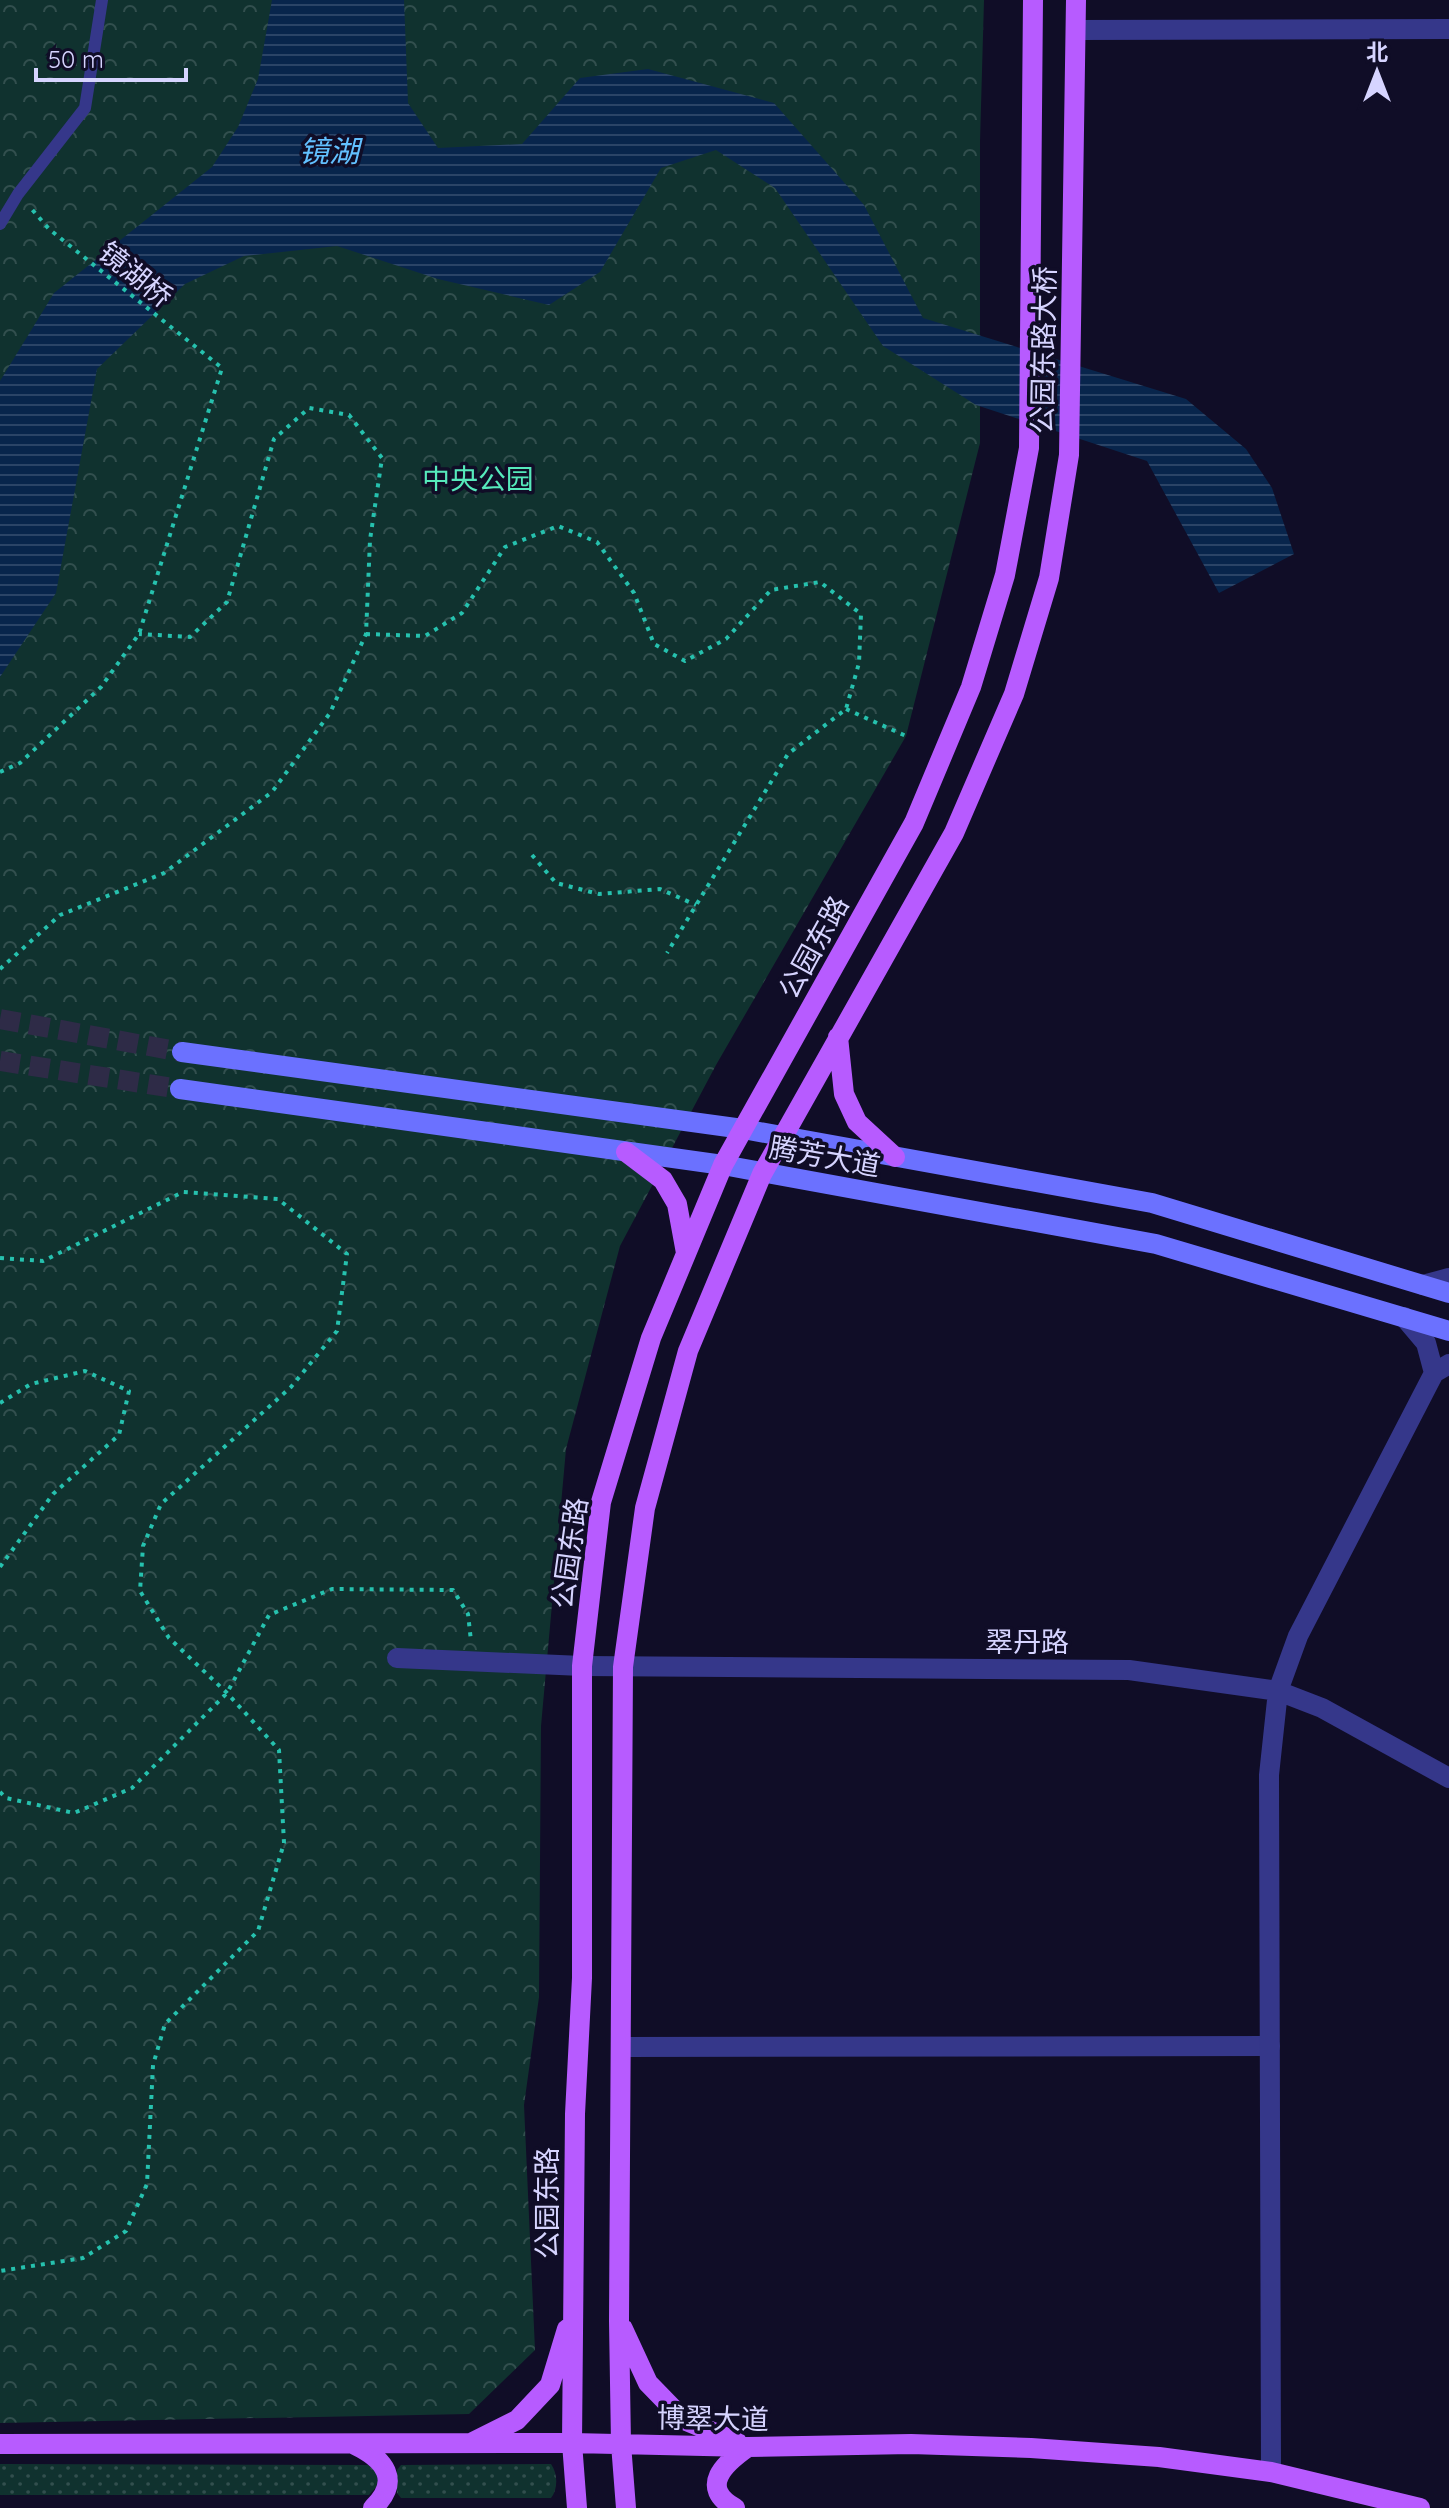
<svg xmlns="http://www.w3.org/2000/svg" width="1449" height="2508" viewBox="0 0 1449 2508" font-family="Quicksand,'Noto Sans SC',sans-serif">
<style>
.grass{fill:url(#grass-dots)}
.park{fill:url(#park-crowns)}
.water{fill:url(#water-rules)}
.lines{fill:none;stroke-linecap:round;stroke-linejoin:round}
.secondary-tunnel{stroke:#2e2b47;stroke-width:20;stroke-dasharray:20 10;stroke-linecap:butt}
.path{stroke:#26c1ae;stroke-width:4;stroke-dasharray:4 6;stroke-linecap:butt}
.service{stroke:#35378a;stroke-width:12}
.minor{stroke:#35378a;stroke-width:20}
.tertiary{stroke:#35378a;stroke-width:20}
.secondary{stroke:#6b71ff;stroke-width:20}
.primary{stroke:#b75bff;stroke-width:20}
.labels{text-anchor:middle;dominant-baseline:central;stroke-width:7;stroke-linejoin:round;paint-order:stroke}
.street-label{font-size:28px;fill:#d6d4ff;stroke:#100d27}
.park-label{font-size:28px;fill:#56e9bb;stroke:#100d27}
.water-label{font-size:30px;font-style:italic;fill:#62c0ff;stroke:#100d27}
</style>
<defs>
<pattern id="grass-dots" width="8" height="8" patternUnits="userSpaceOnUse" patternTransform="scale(2)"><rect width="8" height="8" fill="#10322f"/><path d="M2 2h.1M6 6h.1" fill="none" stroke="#324f4e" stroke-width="1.8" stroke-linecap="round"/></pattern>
<pattern id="park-crowns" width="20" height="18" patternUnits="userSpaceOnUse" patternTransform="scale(2)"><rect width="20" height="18" fill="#10322f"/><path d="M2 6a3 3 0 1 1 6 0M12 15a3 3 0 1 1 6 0" fill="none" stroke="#324f4e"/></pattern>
<pattern id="water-rules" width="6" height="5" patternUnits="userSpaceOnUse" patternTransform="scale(2)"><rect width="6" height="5" fill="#08254c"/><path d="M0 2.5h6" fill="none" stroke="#2b4467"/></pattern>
</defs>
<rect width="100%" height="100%" fill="#100d27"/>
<path class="grass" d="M0,2464L368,2465L378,2474V2485L369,2495H0Z
M551,2464C558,2474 558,2489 551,2498H401L397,2493V2470L401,2465Z"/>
<path class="park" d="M0,0H984L980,141V443L906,736L716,1065L620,1246L566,1449L541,1726L539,1997L524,2105L535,2350L469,2414L0,2423Z"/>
<path class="water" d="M272,0H404L408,103L438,148L522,144L580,78L648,69L774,103L864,205L923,318L1186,399L1246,449L1272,488L1294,554L1219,593L1147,461L976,405L883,346L775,188L716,150L661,168L600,272L549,305L438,279L337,246L244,256L185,284L97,369L56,593L0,677V381L54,293L212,167L238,127L258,79Z"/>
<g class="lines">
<path class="secondary-tunnel" d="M0,1019L182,1052
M0,1061L180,1089"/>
<path class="path" d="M366,634L425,636L462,613L505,547L558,526L597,542L634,593L654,644L685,661L726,639L771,590L820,582L861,614L859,663L846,709L788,754L667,953
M846,709L906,736
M0,772L20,763L101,687L139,634L222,368L49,229L29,206
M532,855L556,883L599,894L660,889L696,905
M0,969L60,915L164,873L272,792L330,713L366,634L370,540L382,458L349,415L309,408L274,439L227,602L190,637L139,634
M0,1258L43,1261L183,1192L278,1199L347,1254L337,1331L291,1387L161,1504L143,1546L140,1591L169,1638L227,1693L279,1750L284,1843L258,1931L165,2024L153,2065L147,2184L126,2231L83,2258L0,2271
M0,1403L31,1384L85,1371L129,1391L119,1435L53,1494L0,1567
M0,1792L6,1798L74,1813L132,1788L227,1693L269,1615L332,1589L453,1590L468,1614L471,1641"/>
<path class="service" d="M0,224L18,194L85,108L102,0"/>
<path class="minor" d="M1076,30L1449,29
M397,1658L582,1666
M621,2047L1270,2046"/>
<path class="tertiary" d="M1423,1285L1449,1278
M1404,1317L1426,1343L1434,1373L1449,1364
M582,1666L1129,1670L1278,1691L1322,1708L1449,1778
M1271,2472L1269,1775L1278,1691L1298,1636L1434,1373"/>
<path class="secondary" d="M182,1052L743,1129L1152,1203L1449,1293
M180,1089L723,1165L1156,1244L1449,1331"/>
<path class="primary" d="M838,1037L844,1094L857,1122L895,1157
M626,1152L663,1180L677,1204L686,1253
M623,2329L648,2383L684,2420L737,2442
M473,2442L517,2420L550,2385L567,2329
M0,2444L572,2443L748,2447L911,2444L1031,2448L1159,2457L1271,2472L1420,2508
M355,2445C384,2459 402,2480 373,2508
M577,2508L572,2443L575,2114L582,1978V1666L601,1502L651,1338L723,1165L914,823L971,687L1005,575L1029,448L1033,0
M626,2508L621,2444L619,2321L623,1667L645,1508L688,1351L762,1174L954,833L1014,694L1049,578L1069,455L1076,0
M735,2508C698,2487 725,2463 748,2447"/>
</g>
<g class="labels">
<g class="street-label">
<text transform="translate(136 274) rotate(39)">镜湖桥</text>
<text transform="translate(1043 350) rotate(-89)">公园东路大桥</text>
<text transform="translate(813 947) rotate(-61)">公园东路</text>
<text transform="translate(825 1156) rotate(10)">腾芳大道</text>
<text transform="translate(569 1553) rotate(-82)">公园东路</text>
<text x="1027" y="1641">翠丹路</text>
<text transform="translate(546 2203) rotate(-90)">公园东路</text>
<text transform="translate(713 2418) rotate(1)">博翠大道</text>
</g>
<g class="park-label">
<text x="478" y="478">中央公园</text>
</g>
<g class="water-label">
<text x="329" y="151">镜湖</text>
</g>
</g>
<g transform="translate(1377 72)" stroke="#100d27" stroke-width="6" paint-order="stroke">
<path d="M0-6L14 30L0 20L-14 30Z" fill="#d6d4ff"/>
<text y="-12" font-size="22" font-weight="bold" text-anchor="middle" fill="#d6d4ff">北</text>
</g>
<path d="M36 68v12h150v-12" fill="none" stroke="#d6d4ff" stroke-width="4"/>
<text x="48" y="68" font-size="24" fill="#d6d4ff" stroke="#100d27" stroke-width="6" paint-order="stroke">50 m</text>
</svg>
